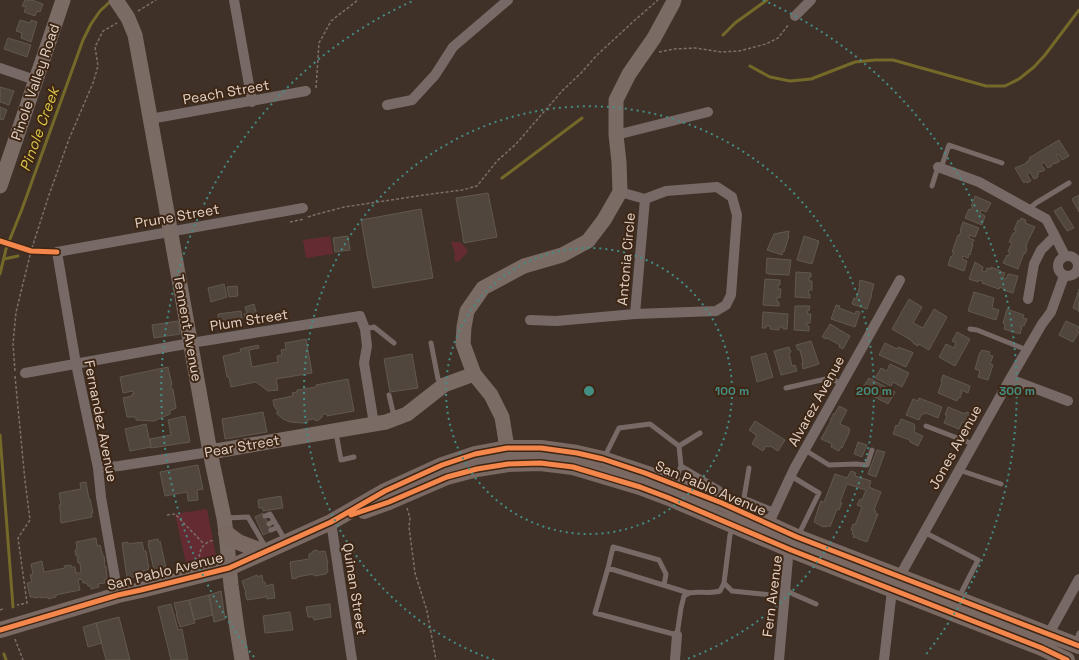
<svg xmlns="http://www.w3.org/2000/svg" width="1079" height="660" viewBox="0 0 1079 660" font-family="'Space Grotesk',sans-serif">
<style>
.green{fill:#652b33}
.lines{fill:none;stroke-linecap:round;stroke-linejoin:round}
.stream{stroke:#746928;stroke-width:3}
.building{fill:#51463d;stroke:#61584e}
.path{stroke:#7a6f6b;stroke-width:1.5;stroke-dasharray:3 2;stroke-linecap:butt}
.lane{stroke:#776a66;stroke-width:5}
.street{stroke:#776a66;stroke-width:10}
.secondary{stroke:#7b6b65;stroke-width:15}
.primary{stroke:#7a6863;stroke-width:16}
.cycleway-casing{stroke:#3e2614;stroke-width:8}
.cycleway{stroke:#f5874c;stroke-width:5}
.ring{fill:none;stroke:#448d84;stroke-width:2;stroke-dasharray:2 4}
.labels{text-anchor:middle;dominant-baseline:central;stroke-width:4;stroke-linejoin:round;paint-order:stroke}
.street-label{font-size:14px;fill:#e2d1c7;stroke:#3e2614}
.water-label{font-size:15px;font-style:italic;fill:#d9c749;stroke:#3e2614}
.centre{fill:#448d84;stroke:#3e2614;stroke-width:2}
.ring-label{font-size:12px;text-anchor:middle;font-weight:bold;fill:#448d84;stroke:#3e2614;stroke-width:4;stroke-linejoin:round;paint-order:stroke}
</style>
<rect width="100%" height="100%" fill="#3f3128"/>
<path class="green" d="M330,236L333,254L306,258L303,240Z
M451,242H460L467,249V253L458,262L454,260L455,255Z
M207,509L216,556L186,563L175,514Z"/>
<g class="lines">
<path class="stream" d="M723,35L735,23L767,0
M750,66L770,77L790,81L811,79L855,62L875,60H893L986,86H1005L1019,79L1034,67L1045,55L1079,10
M502,178L582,118
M4,259L18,256
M0,274L6,249L22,209L83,40L91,24L100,11L112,0
M0,435L13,607
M4,654L6,660"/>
</g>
<path class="building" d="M25,0H32L43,4L40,12L37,11L35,16L24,12L26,7L22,6Z
M20,20L30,23L31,20L37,22L31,42L21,38L22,33L16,31Z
M8,38L31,45L27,57L4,49Z
M0,87L14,91L9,105L0,102Z
M0,107L7,110L3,120L0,119Z
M1059,140L1069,156L1062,160L1058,154L1056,155L1060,161L1055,164L1054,163L1051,165L1052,166L1048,168L1044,162L1041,164L1045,170L1041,172L1040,171L1038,172L1039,174L1037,175L1038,177L1034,179L1030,172L1027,174L1031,181L1027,183L1026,181L1024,183L1015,168L1027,163L1026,162L1030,160L1029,158Z
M488,193L497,237L464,243L456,198Z
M1079,195V212L1072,199Z
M975,196L991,203L986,212L981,210L980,213L985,216L982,225L965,218L969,209L971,210L973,206H971Z
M1061,207L1074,228L1067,231L1054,211Z
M421,209L433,278L373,288L361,220Z
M1021,218L1026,220L1025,223L1035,227L1027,243L1026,248L1027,249L1025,254L1024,253L1018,269L1003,263L1007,255L1008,256L1010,252L1008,251L1012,243L1009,242L1013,233H1015L1016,230H1014L1018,220L1020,221Z
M963,222L979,228L975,237L970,235L969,238L974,240L972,244H973L970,255L969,254L968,258L963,256L962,259L967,261L964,271L948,265L951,256L952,257L954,253L952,252L958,235L959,236L961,231H960Z
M789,231L788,236H789L784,252L783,251L782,255L767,250L774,234Z
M348,236L350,250L335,252L333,238Z
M804,236L819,241L812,264L797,260Z
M767,258L791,260L789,275L769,274H770L766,273Z
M975,262L983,267L982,271L986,272L987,268L991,269V267L1001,271V272L1005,273L1003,278L1006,279L1008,274L1018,276L1013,293L1003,290L1004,289L1000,287L999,289L982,283L983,281L979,280L978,282L969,279Z
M796,272L811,273V277H809V281H812V290H809L808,294H810V298L795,297Z
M765,279L780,280V285H778V289H781L780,298L777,297V302H779V306L763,305Z
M860,280L874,284L871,295L872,296L871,297L867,309L852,304L854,298L856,299L860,286L859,285Z
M224,284L227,297L211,302L208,288Z
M237,286L238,296L229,297L227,287Z
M1079,289V312L1078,311V310L1073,308Z
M974,292L994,298L992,308L999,310L996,320L968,311Z
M909,299L922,307L913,323L923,328L934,309L947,317L929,350L919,344L918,346L913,343V342L909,339L892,329Z
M254,304L258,319L251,321V323L247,324L244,314H247L245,307Z
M836,305L840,306L839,308L855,314L856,311L860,312L855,327L831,319Z
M795,306H810L809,311L808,310L807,314H811L810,323H807V326H809V331L794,330Z
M1007,309L1024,315L1023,318L1027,319L1024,326L1021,325L1020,327H1022L1020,334L1004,329L1005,324L1003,323Z
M241,311L242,319L239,321V326L219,328L218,314Z
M763,312L788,314L787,329H783V327H779V330L770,329V326H766V328H762Z
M178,321L180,334L154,338L152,325Z
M1066,321L1079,327L1077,331L1079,332L1073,342L1059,335Z
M830,324L850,336L843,349L839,347L840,345L827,338L826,339L822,337Z
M957,332L970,339L955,366L939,357L946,344L954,348L956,343L952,341Z
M306,339L312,373L276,379L278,390L268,391L256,382L231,387L229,377H227L223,356L241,352L240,349L258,345L259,348L249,350L252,367L278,362L277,356L282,355L281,350L286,349L285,343Z
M811,341L819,364L803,369L802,363L803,362L800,350H798L796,345Z
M885,343L897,349L898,347L912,352L913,353L906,367L879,355Z
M789,347L791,352L789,353L792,366L795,365L797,371L781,375L774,351Z
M982,350L990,352L989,355L993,356L990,364L993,365L988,380L978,377L980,371L975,369L980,352H981Z
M766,353L773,377L757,382L751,357Z
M412,354L418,388L390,392L384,359Z
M890,364L909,373L902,387L893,382L891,386L875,378L881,368L887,371Z
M168,367L172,385L171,386V389H173L176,408L170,411V414L154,421L136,420V417H127L123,398L132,396V394H134L133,391L123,393L120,377Z
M943,375L970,386L968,393L961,390V392H962L960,398H958L957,401L938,393L942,382L941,381Z
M869,378L895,392L888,404L861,390Z
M348,379L354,411L327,416V414H323L322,417L320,419L317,421L313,419L307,420L308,422L302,423L290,422L283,419L276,413L278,412L274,406L273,400L293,396L292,393L297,392V390L316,387V385Z
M919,398L942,407L938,418L926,413L921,415L919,420L906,415L913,399L918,401Z
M839,406L847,410L840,424L849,428V429L850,430L849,432V433L842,448L841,447L839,451L831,447L832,444L821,439L831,421H830L834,413L835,414Z
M948,407L965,414L966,412L974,415L971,425L962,422L959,429L944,423L947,416L945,415Z
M263,412L267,432L225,439L222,419Z
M185,416L190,442L151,448L150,439L171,435L168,420Z
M901,419L914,424L915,428L914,432L923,436L918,446L910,442V440L893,434L896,425L898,426Z
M755,421L785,440L778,451L770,446L769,447L766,446L763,451L752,444L756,437V435L749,430Z
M146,424L151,447L130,451L125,429Z
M858,442L867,445L862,457L854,454Z
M877,450L885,452L876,477L868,474Z
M198,465L203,489L197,490L198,500L188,501L187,492L165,496L160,472Z
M851,471L856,473L855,476L871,481L869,487L881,492L874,510L876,511L875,513L878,514L867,542L858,539V538L853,537L854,535L852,534L853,531L851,530L853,524L855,525L862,507L857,505L860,499L862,500L866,490L847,484L840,502L842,503L839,510L837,509L830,527L828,525L827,527L823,526V527L814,522L819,506L821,501L824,502L835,474L847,478Z
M86,482L89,499H90L93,513H91L92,517L61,523L60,517L61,516L59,505H61L59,493L81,489L80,483Z
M281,496L283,508L263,511V508H259L258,500Z
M263,513L272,531L263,535L255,517Z
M96,538L97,546L100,545L103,556H104L105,562H104L105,567L106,566L107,579L104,580L105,583L98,584L99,587L91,589V586H88L87,583H83L82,579L78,580L80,590L56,595V597L48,599V597L41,598L40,597L35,598L34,597H30L27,583L32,582L30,575L33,574L31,564L42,561L44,572L65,568L64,566L71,565V567H75L76,573H81L80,563H78L77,558L79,557L78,556H76L75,550L77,549L76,542Z
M158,539L159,542L160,541L166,568H164V569L157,571L156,570H154L148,544H149L148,541Z
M128,542V544L142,542L144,551H146L149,569L143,571L144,575L127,578L122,543Z
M317,550L319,552L325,551L328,563L327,564L328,572H326V574L314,576L313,574L297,577V578L292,579L290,562L309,559V554L312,553L313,551Z
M257,575L258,577L262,575L263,582H265L266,586L273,584L275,598L267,599V596H265L266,597L247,600L245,593H246L242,581Z
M221,591L225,619L214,622L209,595Z
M209,595L213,615L194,620L189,600Z
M189,600L195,623L180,627L176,614H177L174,603Z
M171,604L178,630L182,629L188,660H171L158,607Z
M330,604L331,617L314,620L313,617H308L306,607Z
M290,612L293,630L265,633L263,616Z
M119,617L130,660H106L96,623Z
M96,623L102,643L88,647L83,627Z"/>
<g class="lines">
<path class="path" d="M138,11L156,0
M659,52L674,49L695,48L721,52L739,51L766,44L778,38L789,24
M316,88L319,43L331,21L358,0
M308,217L314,215L344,207L424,195L462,190L477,186L497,161L516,144L562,91L581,73L597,55L635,20L658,0
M290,222L304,219
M15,371L13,344L16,312L31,251L49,195L69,139L93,83L98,66L95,47L103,31L117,23
M15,376L25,481L30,520L18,538L27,603L17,605
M407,508L410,518L409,527L415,573L427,611L436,660
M167,515L175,514L204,544
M199,562C199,550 202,543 214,540
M0,610L5,608
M15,639L23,660"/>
<path class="lane" d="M941,168L949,145L1002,163
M932,186L938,167
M1029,209L1036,203L1069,183
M365,329L374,327L394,343
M970,329L977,330L1027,350
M431,343L438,379L443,384
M786,388L830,378L842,384
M389,395L393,412L398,413
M926,426L973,444
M336,433L341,460L354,457
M805,450L829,465L856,464L867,465L872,450
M604,458L619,428L650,424L679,446
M681,466L720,489L722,500
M749,468L744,498L775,511
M959,470L1001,484
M791,476L819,493L798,536
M675,482L681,466L679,446L700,433
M265,516L270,514L285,540
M226,518L248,517L266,548
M269,524L274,521
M271,530L278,527
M924,532L978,560L959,597
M608,568L613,547L659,560L666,574L664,585
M724,583L732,591L771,595
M785,589L793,594L816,604
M689,593L684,596L681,608L677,635L595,613L608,568L689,593C700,591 710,594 720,591L724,583L730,535L733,528
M1076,642L1079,633"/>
<path class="street" d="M234,0L252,102
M795,16L811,0
M0,68L35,80
M387,105L412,100L435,75L453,47L508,0
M150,119L306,91
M616,135L708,112
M938,167L979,182L1046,219L1055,236L1065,256
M620,192L645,199L666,191L717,187L732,197L737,215L731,295L726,305L716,311L635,314L645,199
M1058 266a10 10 0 1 1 20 0a10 10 0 1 1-20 0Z
M1028,299L1034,264L1041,250L1055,236
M530,320L556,321L635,314
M25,373L191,343L360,316L365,329L367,346L364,363L374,424
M1010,379L1068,401
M98,468L119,466L210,452
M331,522L352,660
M766,529L794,469L900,280
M118,595L101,497L98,468L76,364L57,252L303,208
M1046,639L1079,579
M675,660L677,635
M779,660L788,558L793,546
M884,660L892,590L1010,379L1042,324L1051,312L1064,276"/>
<path class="secondary" d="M116,0L128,18L135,35L146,95L210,452L224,518L226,533L231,585L237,629L242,660
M0,186L63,0
M210,452L386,422L407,414L444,385L474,374
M508,461L507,448L502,417L491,395L474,374L463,344L464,327L467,311L483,288L524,266L562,255L588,241L604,220L620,192L619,162L616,135V100L629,74L654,38L673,3L674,0"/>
<path class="primary" d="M364,511L389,502L447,477L477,469L508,464L540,463L573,467L640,487L669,498L791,550L1042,648L1067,660
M226,533L238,542L264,552
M0,630L118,595L141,590L229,568L331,522L385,491L442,465L475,454L507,448H541L577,453L603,459L645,473L722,503L797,537L1079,646"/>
<g class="cycleway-casing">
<path id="cycleway" d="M0,241L31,251L57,252
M351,515L389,502L447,477L477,469L508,464L540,463L573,467L640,487L669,498L791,550L1042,648L1067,660
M0,630L118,595L141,590L229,568L331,522L385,491L442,465L475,454L507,448H541L577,453L603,459L645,473L722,503L797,537L1079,646"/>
</g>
<use href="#cycleway" class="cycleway"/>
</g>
<g class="ring">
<circle cx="589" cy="391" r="143"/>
<path d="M494 660A285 285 0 1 1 684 660"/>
<path d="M254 657A428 428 0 0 1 415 0M763 0A428 428 0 0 1 924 657"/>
</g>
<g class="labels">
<g class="street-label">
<text transform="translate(35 82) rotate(-71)">Pinole Valley Road</text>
<text transform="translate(226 92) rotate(-10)">Peach Street</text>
<text transform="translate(177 216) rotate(-10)">Prune Street</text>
<text transform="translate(626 259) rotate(-85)">Antonia Circle</text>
<text transform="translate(249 320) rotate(-9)">Plum Street</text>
<text transform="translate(188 328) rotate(80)">Tennent Avenue</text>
<text transform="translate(816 401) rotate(-61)">Alvarez Avenue</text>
<text transform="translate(101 421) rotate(79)">Fernandez Avenue</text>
<text transform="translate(242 446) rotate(-10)">Pear Street</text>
<text transform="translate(955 447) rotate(-61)">Jones Avenue</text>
<text transform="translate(711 488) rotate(23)">San Pablo Avenue</text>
<text transform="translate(165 571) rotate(-14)">San Pablo Avenue</text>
<text transform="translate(355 589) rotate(81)">Quinan Street</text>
<text transform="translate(772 596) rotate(-83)">Fern Avenue</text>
</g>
<g class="water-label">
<text transform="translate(39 129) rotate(-70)">Pinole Creek</text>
</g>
</g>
<circle cx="589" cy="391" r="6" class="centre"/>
<g class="ring-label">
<text x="732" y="395">100 m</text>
<text x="874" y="395">200 m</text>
<text x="1017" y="395">300 m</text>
</g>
</svg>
